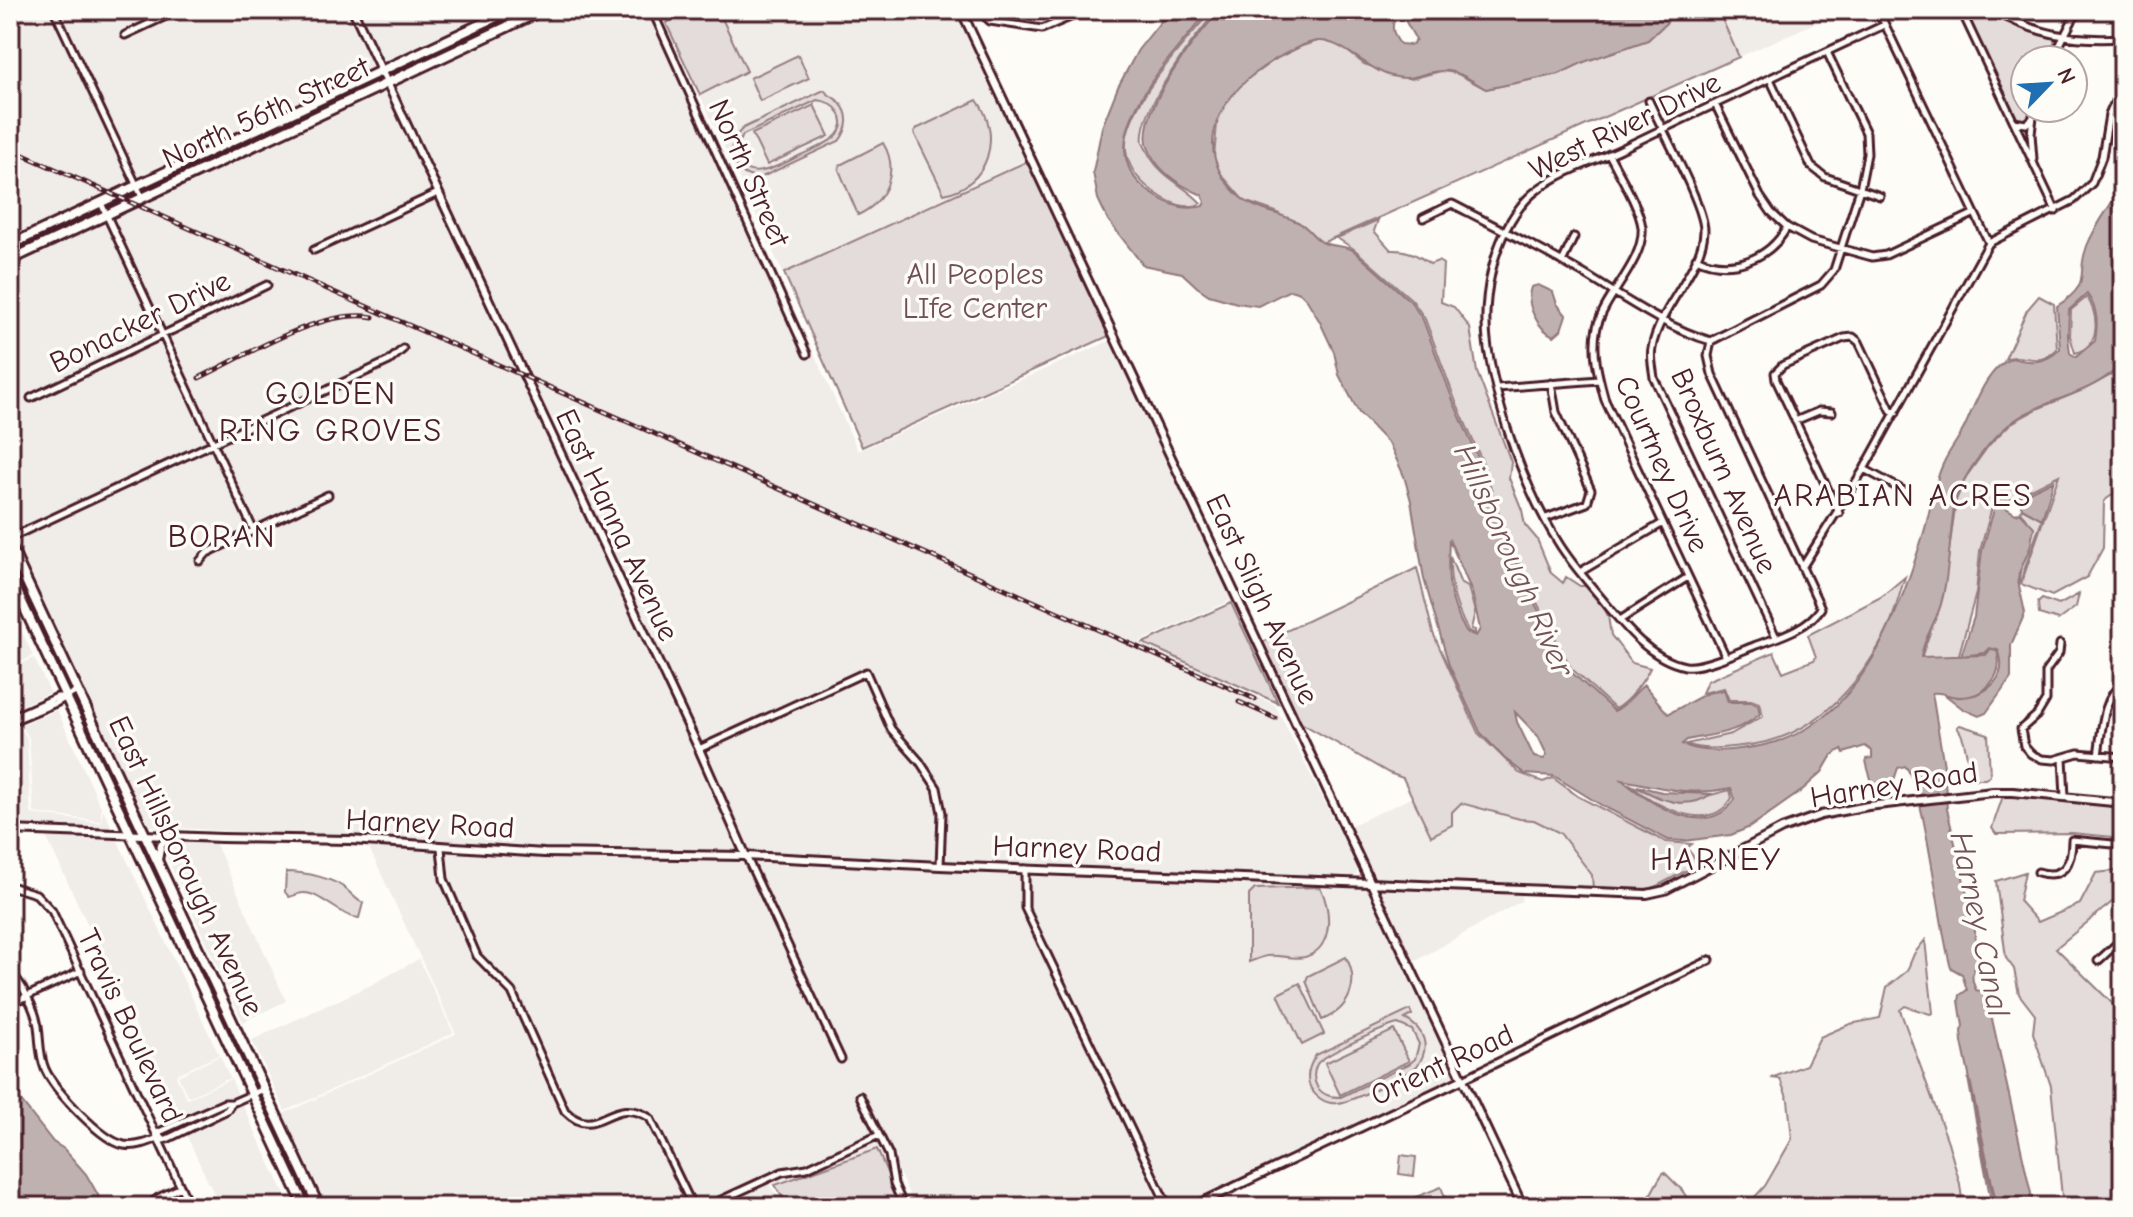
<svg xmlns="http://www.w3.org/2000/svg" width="2133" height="1217" viewBox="0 0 2133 1217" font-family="'Comic Neue',sans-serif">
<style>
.built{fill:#f0ece8}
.green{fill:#e3dcda;stroke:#967e82;stroke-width:2;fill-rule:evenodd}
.water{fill:#c0b1b1;stroke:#91777b;stroke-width:2;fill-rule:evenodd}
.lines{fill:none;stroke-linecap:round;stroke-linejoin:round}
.minor-casing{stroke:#4a1f2b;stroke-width:11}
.tertiary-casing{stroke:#4a1f2b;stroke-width:12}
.primary-casing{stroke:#4a1f2b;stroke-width:14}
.minor{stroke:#fdfcf7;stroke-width:5}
.tertiary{stroke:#fdfcf7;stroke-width:6}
.primary{stroke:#fdfcf7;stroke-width:8}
.rail-casing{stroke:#4a1f2b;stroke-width:5}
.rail{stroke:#fdfcf7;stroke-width:2;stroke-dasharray:6;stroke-linecap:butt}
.labels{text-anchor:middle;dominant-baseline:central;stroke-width:7;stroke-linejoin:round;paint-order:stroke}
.street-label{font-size:30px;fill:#4a1f2b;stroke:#fdfcf7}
.park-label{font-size:30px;fill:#704e57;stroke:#fdfcf7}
.neighbourhood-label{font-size:32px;letter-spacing:2px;fill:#4a1f2b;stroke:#fdfcf7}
.water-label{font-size:32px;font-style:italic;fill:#73525a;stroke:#fdfcf7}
</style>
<rect width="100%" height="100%" fill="#fdfcf7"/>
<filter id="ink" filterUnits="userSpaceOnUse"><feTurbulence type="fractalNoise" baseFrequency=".0125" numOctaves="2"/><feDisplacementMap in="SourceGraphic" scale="16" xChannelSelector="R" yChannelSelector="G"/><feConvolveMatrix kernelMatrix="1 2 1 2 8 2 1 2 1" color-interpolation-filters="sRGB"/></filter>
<g filter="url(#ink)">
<path class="built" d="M10,10H693L665,24L858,451L1114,339L1234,599L1139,642L1275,705L1358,868L1355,877L1022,866L1020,908L1161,1207H915L886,1144L821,1169L769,1185L786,1207H325L283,1114L456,1034L365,839L145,826L10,536Z
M718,10H956L1026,160L783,273L700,95L747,71Z
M1741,10H1844L1739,57L1722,19Z
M10,606L33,656L10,667Z
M34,658L50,692L11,711L10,669Z
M56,706L19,726L27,738L31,814L101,823L103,809L114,832L10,828V800L13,797L10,725Z
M57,710L101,807V821L34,813L29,737L21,726Z
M1413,797L1431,836L1461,803L1520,819L1534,820L1560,833L1592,875L1593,889L1372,879L1348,827Z
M154,828L282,836L284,840L156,834Z
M45,834L116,837L219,1055L177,1074L176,1077L187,1099L231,1079L239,1097L180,1120Z
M170,839L215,842L286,1001L243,1022L162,847Z
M1028,873L1365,886L1456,1077L1179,1207H1172L1027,906Z
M1374,884L1569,893L1522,894L1521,901L1414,962L1415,972Z
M419,959L453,1033L285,1111L252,1040L369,986Z
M220,1056L230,1078L188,1097L178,1076Z
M241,1102L291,1207H220L185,1132L228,1112Z"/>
<path class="green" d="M693,10H718L747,71L700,95L666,23Z
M1212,10H1218C1196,35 1138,109 1143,142C1144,146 1149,154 1151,158C1163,178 1186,186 1201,203C1189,211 1169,203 1157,194C1143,185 1131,172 1127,156C1116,113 1186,42 1212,10Z
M1674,10H1741L1722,19L1739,57L1322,243L1298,222L1286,219L1276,212L1244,201L1220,173L1214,157L1218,113L1239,85L1277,58L1302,46L1321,40L1341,46L1364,64L1411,79L1441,71L1456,73L1486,89L1559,74L1584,61L1615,51L1666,23Z
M1964,10H1989L2019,27L2053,37L2055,40L2049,60H2025V108H2032V156Z
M798,55L809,78L760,101L750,78Z
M824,90C829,97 834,96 840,103C851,115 848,130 839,141L762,177C744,179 733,168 731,150L734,138L743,128ZM817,100C835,101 850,119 837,135C829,144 813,149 803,154C783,163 741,191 736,150L743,135Z
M977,100C1003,135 989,186 944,194L914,133L916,129Z
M814,105L829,136L767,165L752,134Z
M883,143C900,171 886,202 858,215L839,170L840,165Z
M1030,160L1111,335L862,447L784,273Z
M1378,220L1374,231L1391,250C1407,249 1418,255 1430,264L1438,261L1443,264L1441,302L1454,307L1470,328L1477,372L1511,462L1509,478L1522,510L1525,525L1537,539L1551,573L1563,583L1566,577L1580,586H1588L1602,603L1608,616L1611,635L1632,663L1650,668C1644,681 1628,702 1615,709L1571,668L1534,597L1506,535L1482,461L1456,402L1425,319L1412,300L1354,249L1337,238Z
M2039,296L2054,304L2057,349C2037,370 2025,351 2005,359L2027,310Z
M2087,297C2099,317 2101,346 2075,353L2070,336L2071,310Z
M2123,362V487L2104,501L2103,548L2087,577L2052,596L2021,584L2059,475L2009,500H1994L1980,551L1976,593L1958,658H1921L1943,596L1956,500L1966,477L1989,445L2011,423L2037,409L2085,389L2113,374Z
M2022,508L2042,519L2019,585C2016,565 2040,542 2028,522C2026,518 2023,516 2020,512Z
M1450,557L1461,584L1468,587L1475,612L1471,629L1475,630V634L1468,631C1455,606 1449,585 1450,557Z
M1417,568L1433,633L1478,733L1519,773L1543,782L1553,778L1579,797L1666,842L1692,844L1687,848L1699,864L1653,888L1625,891L1593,889L1592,875L1560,833L1534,820L1520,819L1461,803L1452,812V825L1431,836L1403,778L1389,773L1296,720L1261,643Z
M1905,577C1899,595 1894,618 1885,635C1854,693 1809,741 1741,746C1723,748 1702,751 1686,744L1731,734L1763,716L1759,703L1751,700H1729L1724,688L1702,693L1707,681L1774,652L1783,672L1814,660L1816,657L1808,635L1881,597Z
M2079,594L2076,607L2058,620L2039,614L2038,603L2042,599L2059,605Z
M1231,603L1278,703L1143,643Z
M1960,725L1988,734L1990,776L1985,779H1974C1964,763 1969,743 1957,727Z
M1629,784L1660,798L1680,803L1730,790L1732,798C1709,837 1653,804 1629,784Z
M2003,796L2123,804V838L2072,833L1996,834L1992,828Z
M2114,871L2123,872V893L2056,948L2118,1009L2123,1004V1207H2063L2051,1086L2033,1033L2035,1015L2019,994L2014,969L2006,958L1996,881L2025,872L2019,901L2038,922L2080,904L2096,873Z
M286,872C305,872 335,878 348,891C354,896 355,899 363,903L359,918C339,916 320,892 303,893C298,893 294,896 289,897L285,892Z
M1320,887C1331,908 1335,948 1305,957C1292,960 1280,954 1267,956C1261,957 1255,960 1249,962V895L1255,889Z
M1925,940L1933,1013L1930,1014L1905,1006L1900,1010L1948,1142L1960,1184L1963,1207H1642C1652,1196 1655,1183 1664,1172L1681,1189L1688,1199L1700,1206L1730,1198L1741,1204L1753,1199L1765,1186L1792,1139L1788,1100L1780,1079L1771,1078L1806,1065L1820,1037L1850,1024L1880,1018L1887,987L1907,971L1914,954Z
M1346,957C1360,983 1350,1009 1322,1020L1306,981L1308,976Z
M1300,983L1324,1034L1302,1045L1278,994Z
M1410,1010L1412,1015L1405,1019C1425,1029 1431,1048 1417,1066C1406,1075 1352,1102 1338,1103C1326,1105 1313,1096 1309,1084C1306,1074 1310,1064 1316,1055ZM1398,1024L1412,1030L1419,1044L1415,1059L1409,1064L1341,1097C1332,1097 1324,1096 1318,1088C1313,1081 1313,1071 1317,1064C1324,1054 1385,1027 1398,1024Z
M1394,1030L1409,1061L1340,1095L1325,1063Z
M877,1149L902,1207H788L775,1185Z
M1401,1155L1416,1157L1414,1176L1399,1174Z
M1441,1187L1449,1207H1391Z"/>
<path class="water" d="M1170,10H1209C1176,53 1079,144 1151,193C1167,204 1183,211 1203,206L1205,202L1202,195C1181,186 1156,171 1148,147C1136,111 1197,35 1221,10H1674L1666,23L1648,40L1584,62L1559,74L1486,89C1473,82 1457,69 1441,71C1419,72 1416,83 1388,75C1366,68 1340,39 1318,41C1303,43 1287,53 1274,60C1222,91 1186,148 1240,197C1256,211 1283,213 1301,224C1309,228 1315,240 1324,243C1334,247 1343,245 1353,250L1411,302L1423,320L1454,403L1480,462L1504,536L1532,598L1569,670L1614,711C1626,706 1634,693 1644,685L1668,714L1707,693L1724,690L1728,702H1751L1758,705L1760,714C1738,733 1715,734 1687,740L1682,744C1704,755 1736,750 1760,746C1859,728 1898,616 1924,532C1931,509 1933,484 1944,462C1950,449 1959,439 1965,426C1976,402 1987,368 2012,358C2031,363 2045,364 2060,349L2057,306C2094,282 2075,276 2087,246C2096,223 2112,205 2123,183V237L2116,276L2120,294L2123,292V362C2094,396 2045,397 2011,423C1991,438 1960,478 1955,503C1949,535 1950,568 1942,600C1938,620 1923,638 1921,657L1986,655L1990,650L1997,651C2005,677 1983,699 1957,697C1947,696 1942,691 1932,693L1944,766L1947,809L1972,916L1979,960C1972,972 1970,977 1976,990L1986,992L2034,1207H1997L1962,1042L1961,1031L1963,1026L1959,1001L1960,995L1967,990L1962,974L1951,968C1939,929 1925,786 1905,766L1898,768L1894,780V793L1888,796L1873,794C1874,780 1867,772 1866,759L1872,758V751L1865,746L1844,753L1842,749L1832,755L1822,772L1800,792L1750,827L1731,835L1684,841L1668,840L1601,805L1554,776L1525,774L1504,758L1480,732L1449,665L1424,579L1411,501L1404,476L1390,445L1359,413L1339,375L1334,352L1320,322L1307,300L1300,293L1290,290L1258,306L1237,303L1209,295L1197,287L1182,273L1143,265L1108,220L1098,199L1093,172L1102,127L1118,87L1138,50ZM1400,11L1416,40L1412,45L1400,44C1391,32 1390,23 1400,11ZM2087,294C2098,309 2098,324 2095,341L2076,357L2070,353L2068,336L2069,310ZM1449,539L1472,592L1480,629L1476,636L1466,632C1447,597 1447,578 1449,539ZM1515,712L1538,736L1547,755L1544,759L1534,757L1517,722ZM1622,780C1661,787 1690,797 1731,788L1735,799C1707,842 1649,803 1622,780Z
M1538,285L1553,292L1557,304L1566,315L1561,330L1554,336C1537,329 1525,304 1531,287Z
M2054,480L2042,519L2022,508L2019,497Z
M1995,506L2004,507L2016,514L2020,512L2034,527L2030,548L2019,573L2018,581L2025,613L2011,645V678L1986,713L1979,716L1963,709L1944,694C1973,705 2013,684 1998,650L1990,648L1985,653L1961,656L1974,617L1982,551Z
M1637,786L1662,792L1711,794C1688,811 1659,800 1637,786Z
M1968,1078L1995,1207H1992Z
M10,1087L53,1142L64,1149L86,1174L98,1195L101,1207H10Z"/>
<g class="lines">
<g class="minor-casing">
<path id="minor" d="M54,10L142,197
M652,10L807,354
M978,10L990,21L1042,29L1087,10
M1878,10L1989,243
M1961,10L2056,211
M1993,10C2037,35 2073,41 2123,38
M125,35L179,10
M1827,52L1866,133L1867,154L1860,189L1834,270L1821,285L1711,341L1708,356L1712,374L1821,608C1808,629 1778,637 1754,646C1738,652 1701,669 1685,666C1650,659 1624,626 1602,599C1587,581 1570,562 1558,542C1524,488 1498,412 1488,349C1481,302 1492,237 1526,200C1549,175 1591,163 1621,149C1708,107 1796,66 1884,25
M2052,60L2073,19L2082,10
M1770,79L1811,166L1825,177L1880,196
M1649,101C1661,128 1705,207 1704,231C1703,268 1659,308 1652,348C1650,357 1653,369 1654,378L1776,637
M1715,104L1760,196L1771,212L1787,227L1811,240L1872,257L1886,255L1973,214
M2014,122L2026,124L2032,119
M1609,154C1619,174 1639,206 1642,227C1645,261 1605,295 1597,327C1591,351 1599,378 1605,400L1726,657
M2033,159L2031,134L2034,108
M101,203L254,531
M1423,218L1452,204C1497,227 1541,249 1584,274C1622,297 1668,329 1711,341
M1989,243L2074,200L2092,183L2102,157L2109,115L2123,84
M314,250L438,193
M1696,258C1730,274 1769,260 1787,227
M1562,262L1574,237
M1497,388L1599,380
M31,398L267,285
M1795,421L1819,411L1832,412
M1864,469L1906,492
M1839,513L1776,380L1775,373L1783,365L1844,338L1853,337L1859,342L1891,410L1896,413
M2122,516L2123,517
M1546,518L1587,503L1591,490L1556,412L1551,383
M10,538L389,361L403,349
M200,561L207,553L328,495
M1803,566L1864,469L1989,243
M1580,572L1663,523
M2122,608L2123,609
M1620,620L1688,577
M2060,644L2059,653L2046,671V700L2037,715L2021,729L2024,746L2031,754L2042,759L2054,760L2078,753L2123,757
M10,715L21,713L57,697H63
M10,722L56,703L77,691
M699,749L866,672L891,729L920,762L937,788L942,813L940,866
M2098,755C2102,731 2102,698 2123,683
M2063,758L2065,797
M441,848L444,879L477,956L512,992L565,1111C598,1144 610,1092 650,1118L693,1207
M746,856L841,1059
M1025,869V908L1168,1207
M2038,872C2064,880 2072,863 2072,840L2123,845
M10,886L36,894L52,911L190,1207
M2098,961L2123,938
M10,971C22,984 35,1008 38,1026C40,1040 39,1055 45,1069C54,1090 102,1141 124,1145C137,1147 149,1142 160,1137L159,1132L224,1103H232L264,1089
M10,1004L81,971
M1463,1079L1710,960
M860,1096L889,1155L894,1184L904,1207
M160,1137L163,1140L167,1139L227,1110L231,1104
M147,1207L158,1198L181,1187
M706,1207L782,1172L807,1168L879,1135"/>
</g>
<g class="tertiary-casing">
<path id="tertiary" d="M353,10L699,749L746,856
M961,10L1523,1207
M10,830L222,838L350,840L544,853L746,856L940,866L1647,894L1665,890L1782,829L1821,815L1868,806L1993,792H2013L2123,803
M158,860L161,845L170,836
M1192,1207L1463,1079"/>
</g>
<g class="primary-casing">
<path id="primary" d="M10,245L511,10
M10,260L543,10
M10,546L319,1207
M10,577L305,1207"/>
</g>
<use href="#minor" class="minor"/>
<use href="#tertiary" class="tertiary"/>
<use href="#primary" class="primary"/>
<g class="rail-casing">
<path id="rail" d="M10,12L15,10
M10,149L1255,699
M199,378C245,356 323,307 373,317
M1239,702L1275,718"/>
</g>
<use href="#rail" class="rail"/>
</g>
</g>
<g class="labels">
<g class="street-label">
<text transform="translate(266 113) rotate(-25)">North 56th Street</text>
<text transform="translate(1625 126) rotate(-26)">West River Drive</text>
<text transform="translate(749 173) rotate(66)">North Street</text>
<text transform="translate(140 322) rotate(-26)">Bonacker Drive</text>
<text transform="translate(1662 464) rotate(66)">Courtney Drive</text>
<text transform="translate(1724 471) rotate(66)">Broxburn Avenue</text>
<text transform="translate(617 525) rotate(65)">East Hanna Avenue</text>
<text transform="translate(1262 599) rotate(65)">East Sligh Avenue</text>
<text transform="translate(1894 785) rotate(-9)">Harney Road</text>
<text transform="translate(430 824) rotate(3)">Harney Road</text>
<text transform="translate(1077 849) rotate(2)">Harney Road</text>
<text transform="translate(186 866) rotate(65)">East Hillsborough Avenue</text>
<text transform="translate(130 1026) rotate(65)">Travis Boulevard</text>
<text transform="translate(1442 1065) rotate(-25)">Orient Road</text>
</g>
<g class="park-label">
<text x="975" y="274">All Peoples<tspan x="975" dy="34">LIfe Center</tspan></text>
</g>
<g class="neighbourhood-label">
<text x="331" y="393">GOLDEN<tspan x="331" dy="37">RING GROVES</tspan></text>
<text x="1903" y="495">ARABIAN ACRES</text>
<text x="222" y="536">BORAN</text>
<text x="1716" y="859">HARNEY</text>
</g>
<g class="water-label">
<text transform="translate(1514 560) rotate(66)">Hillsborough River</text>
<text transform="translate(1980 924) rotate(78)">Harney Canal</text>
</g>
</g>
<rect width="2133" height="1217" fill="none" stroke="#fdfcf7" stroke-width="40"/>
<rect x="20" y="20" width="2093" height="1177" fill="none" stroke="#4a1f2b" stroke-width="3" filter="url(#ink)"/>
<g transform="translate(2049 84) rotate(65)"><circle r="38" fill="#fdfcf7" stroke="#b5a4a5" stroke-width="2"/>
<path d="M0-6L14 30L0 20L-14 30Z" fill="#1f6fb2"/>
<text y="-12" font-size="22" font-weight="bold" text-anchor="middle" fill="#4a1f2b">N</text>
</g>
</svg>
